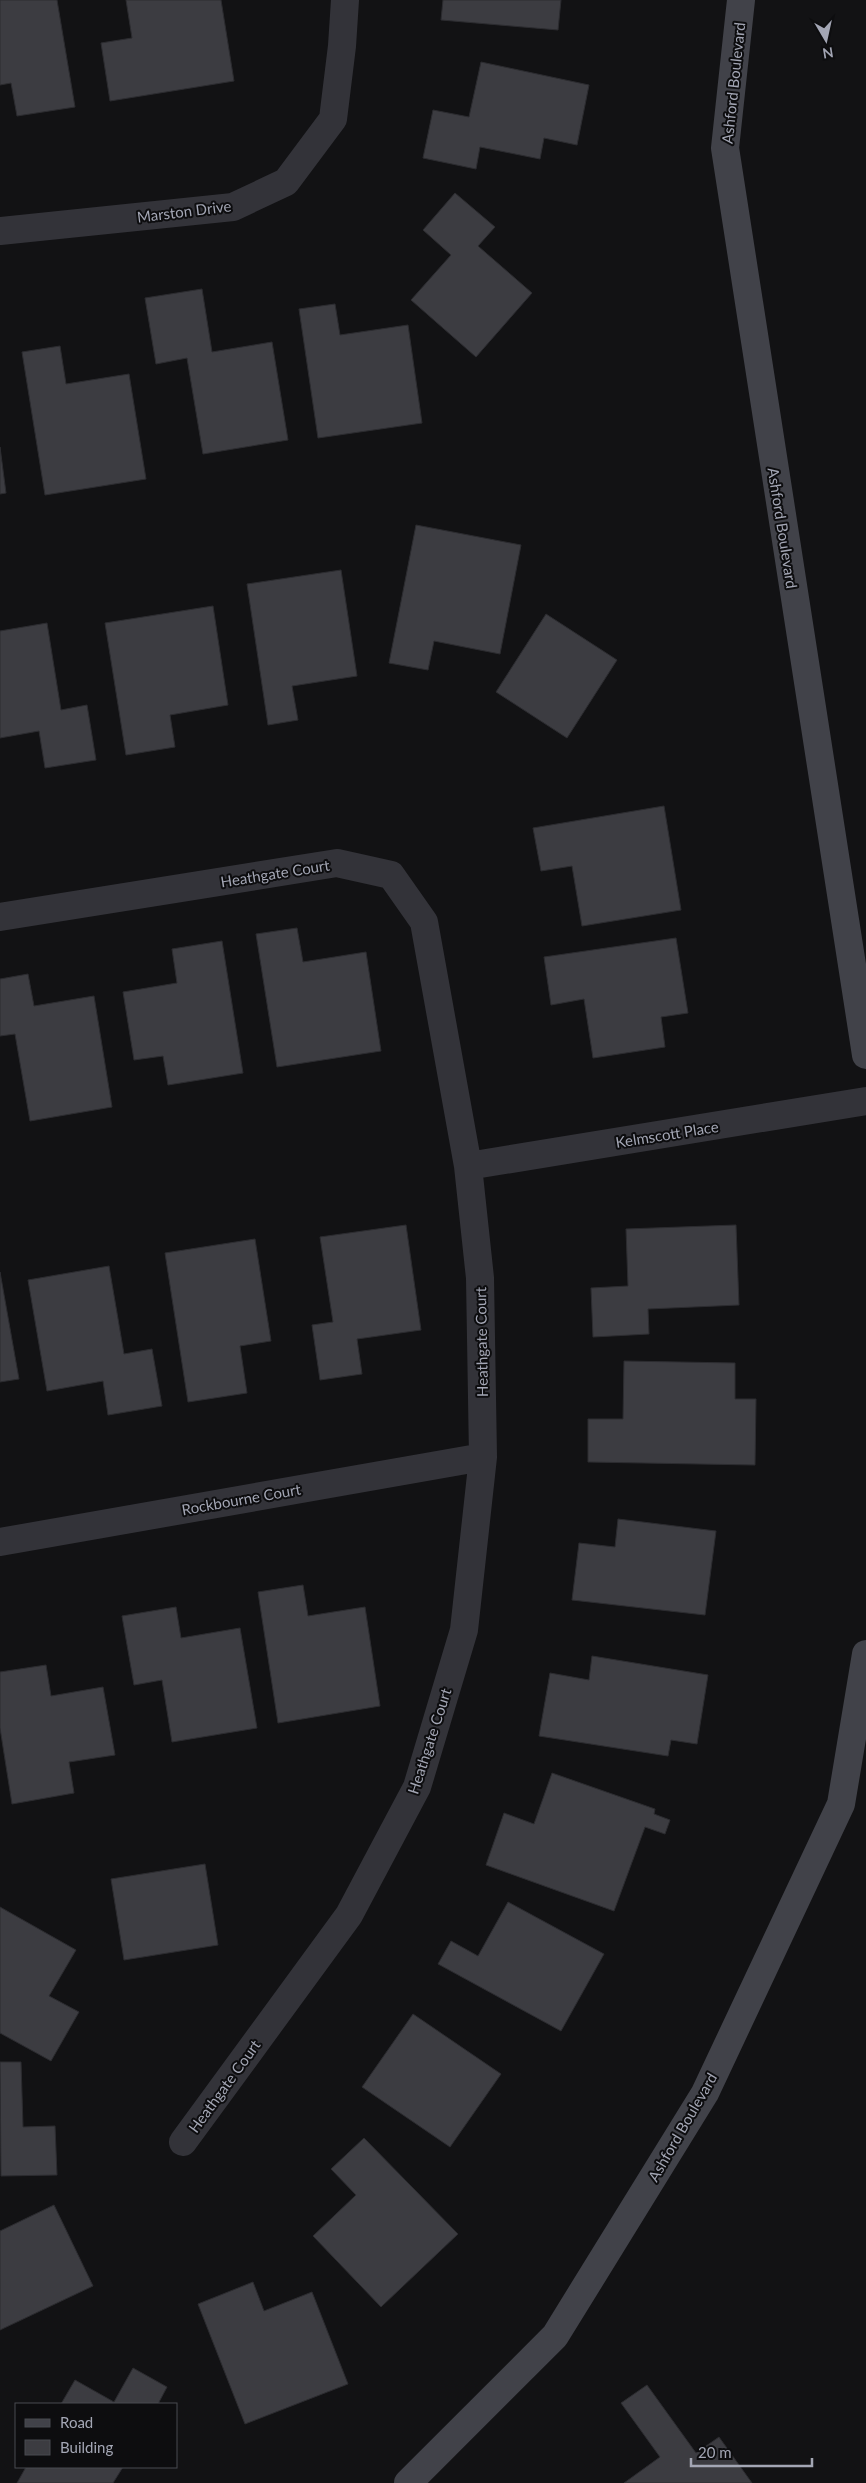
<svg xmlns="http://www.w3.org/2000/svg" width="866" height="2483" viewBox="0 0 866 2483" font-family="Lato,sans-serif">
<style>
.building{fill:#3c3c41;stroke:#2c2c30}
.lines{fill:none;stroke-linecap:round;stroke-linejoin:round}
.street{stroke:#333339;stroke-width:28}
.secondary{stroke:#414249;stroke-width:28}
.labels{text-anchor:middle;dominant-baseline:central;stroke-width:4;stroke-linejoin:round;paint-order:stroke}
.street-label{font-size:15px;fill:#a3a6b4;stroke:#0d0d0f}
</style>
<rect width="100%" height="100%" fill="#121214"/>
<path class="building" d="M0,0H57L75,107L17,116L11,83L0,85Z
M126,0H221L234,81L110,101L101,43L132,38Z
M443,0H561L558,30L441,20Z
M481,62L589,85L577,145L544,138L540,159L480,147L476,169L423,158L433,110L469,117Z
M455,193L495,227L478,246L532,293L476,357L411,300L451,255L423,230Z
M202,289L212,352L272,342L288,440L203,454L187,358L156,364L145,298Z
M335,304L340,335L408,325L422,423L318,438L299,309Z
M60,346L66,384L129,374L146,479L45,495L22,352Z
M0,447L6,493L0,494Z
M416,525L521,545L500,654L434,641L428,670L389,663Z
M341,570L357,676L292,686L298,720L268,725L247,584Z
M213,606L228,705L170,715L175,747L126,755L105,623Z
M546,614L617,660L567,738L496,692Z
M47,623L61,710L87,705L96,760L45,768L39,731L0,738V631Z
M664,806L681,910L582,926L572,866L541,871L533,828Z
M297,928L303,962L366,952L381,1051L277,1067L256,934Z
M676,938L688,1013L661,1017L665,1047L593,1058L584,999L551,1005L544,957Z
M222,941L243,1073L168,1085L163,1056L134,1060L123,992L177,983L172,949Z
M28,974L34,1006L94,996L112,1107L30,1121L15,1034L0,1036V979Z
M406,1225L421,1330L357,1339L362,1374L320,1380L312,1325L333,1322L320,1237Z
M736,1225L739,1305L648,1309L649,1334L593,1337L591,1288L628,1286L626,1229Z
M255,1239L271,1341L240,1346L247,1393L188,1402L165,1253Z
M109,1266L124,1354L152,1349L162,1406L108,1415L103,1381L47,1391L28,1280Z
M0,1272L19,1379L0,1382Z
M624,1361L735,1363V1399H756L755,1465L588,1462V1419H623Z
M618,1519L716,1531L705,1615L572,1600L579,1543L615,1547Z
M303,1585L308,1616L365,1607L380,1706L278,1723L258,1592Z
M176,1607L181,1638L240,1628L257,1728L172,1742L162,1680L134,1685L122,1616Z
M592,1656L708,1675L697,1744L671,1740L668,1756L539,1736L550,1673L589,1680Z
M46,1665L51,1696L103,1687L115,1755L69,1762L74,1793L12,1804L0,1728V1672Z
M552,1773L655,1809L654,1814L670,1820L665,1834L645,1827L614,1911L486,1865L504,1813L534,1824Z
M205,1864L218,1945L124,1960L111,1879Z
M508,1902L604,1954L561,2031L438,1964L451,1941L478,1956Z
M0,1907L76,1950L49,1996L79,2012L51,2061L0,2033Z
M413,2014L501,2074L450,2147L362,2087Z
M0,2062H21L23,2127L55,2126L57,2175L1,2176Z
M364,2138L458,2234L381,2307L313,2236L356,2195L331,2169Z
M54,2205L93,2286L0,2330V2231Z
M253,2282L264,2311L312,2292L348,2384L245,2424L198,2304Z
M133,2368L167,2387L158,2404H61L75,2380L114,2402Z
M647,2385L696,2453L719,2437L752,2483H624L660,2457L621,2403Z
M26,2467H123L113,2483H17Z"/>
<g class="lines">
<path class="street" d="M0,231L233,207L286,182L333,119L342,46L345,0
M0,917L337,863L391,875L424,922L468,1166L480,1278L483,1457L464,1630L417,1787L349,1915L183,2142
M468,1166L866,1101
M0,1542L483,1457"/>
<path class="secondary" d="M741,0L725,148L866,1055
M408,2483L555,2336L705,2093L841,1804L866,1654"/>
</g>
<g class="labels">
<g class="street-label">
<text transform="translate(733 83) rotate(-84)">Ashford Boulevard</text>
<text transform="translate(184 211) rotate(-7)">Marston Drive</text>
<text transform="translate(783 528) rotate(81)">Ashford Boulevard</text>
<text transform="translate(275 873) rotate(-9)">Heathgate Court</text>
<text transform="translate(667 1134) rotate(-9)">Kelmscott Place</text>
<text transform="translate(481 1342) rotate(-91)">Heathgate Court</text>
<text transform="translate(241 1499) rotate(-10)">Rockbourne Court</text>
<text transform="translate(429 1741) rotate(-72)">Heathgate Court</text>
<text transform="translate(224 2086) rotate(-54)">Heathgate Court</text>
<text transform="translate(682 2127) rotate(-60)">Ashford Boulevard</text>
</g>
</g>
<rect x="15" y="2403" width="162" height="65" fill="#0d0d0f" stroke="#494a51"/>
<rect x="25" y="2419" width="25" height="8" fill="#414249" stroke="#494a51"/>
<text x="60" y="2428" font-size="15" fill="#a3a6b4">Road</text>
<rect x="25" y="2440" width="25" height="15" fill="#3c3c41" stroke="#494a51"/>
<text x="60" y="2453" font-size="15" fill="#a3a6b4">Building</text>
<g transform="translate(826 40) rotate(171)" stroke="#0d0d0f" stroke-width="4" paint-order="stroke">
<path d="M0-4L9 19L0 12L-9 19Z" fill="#a3a6b4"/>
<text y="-8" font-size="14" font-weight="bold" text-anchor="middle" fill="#a3a6b4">N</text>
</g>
<path d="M691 2458v8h121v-8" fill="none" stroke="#a3a6b4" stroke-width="2.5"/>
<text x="698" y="2458" font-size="15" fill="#a3a6b4" stroke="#0d0d0f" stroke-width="4" paint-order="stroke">20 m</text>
</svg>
